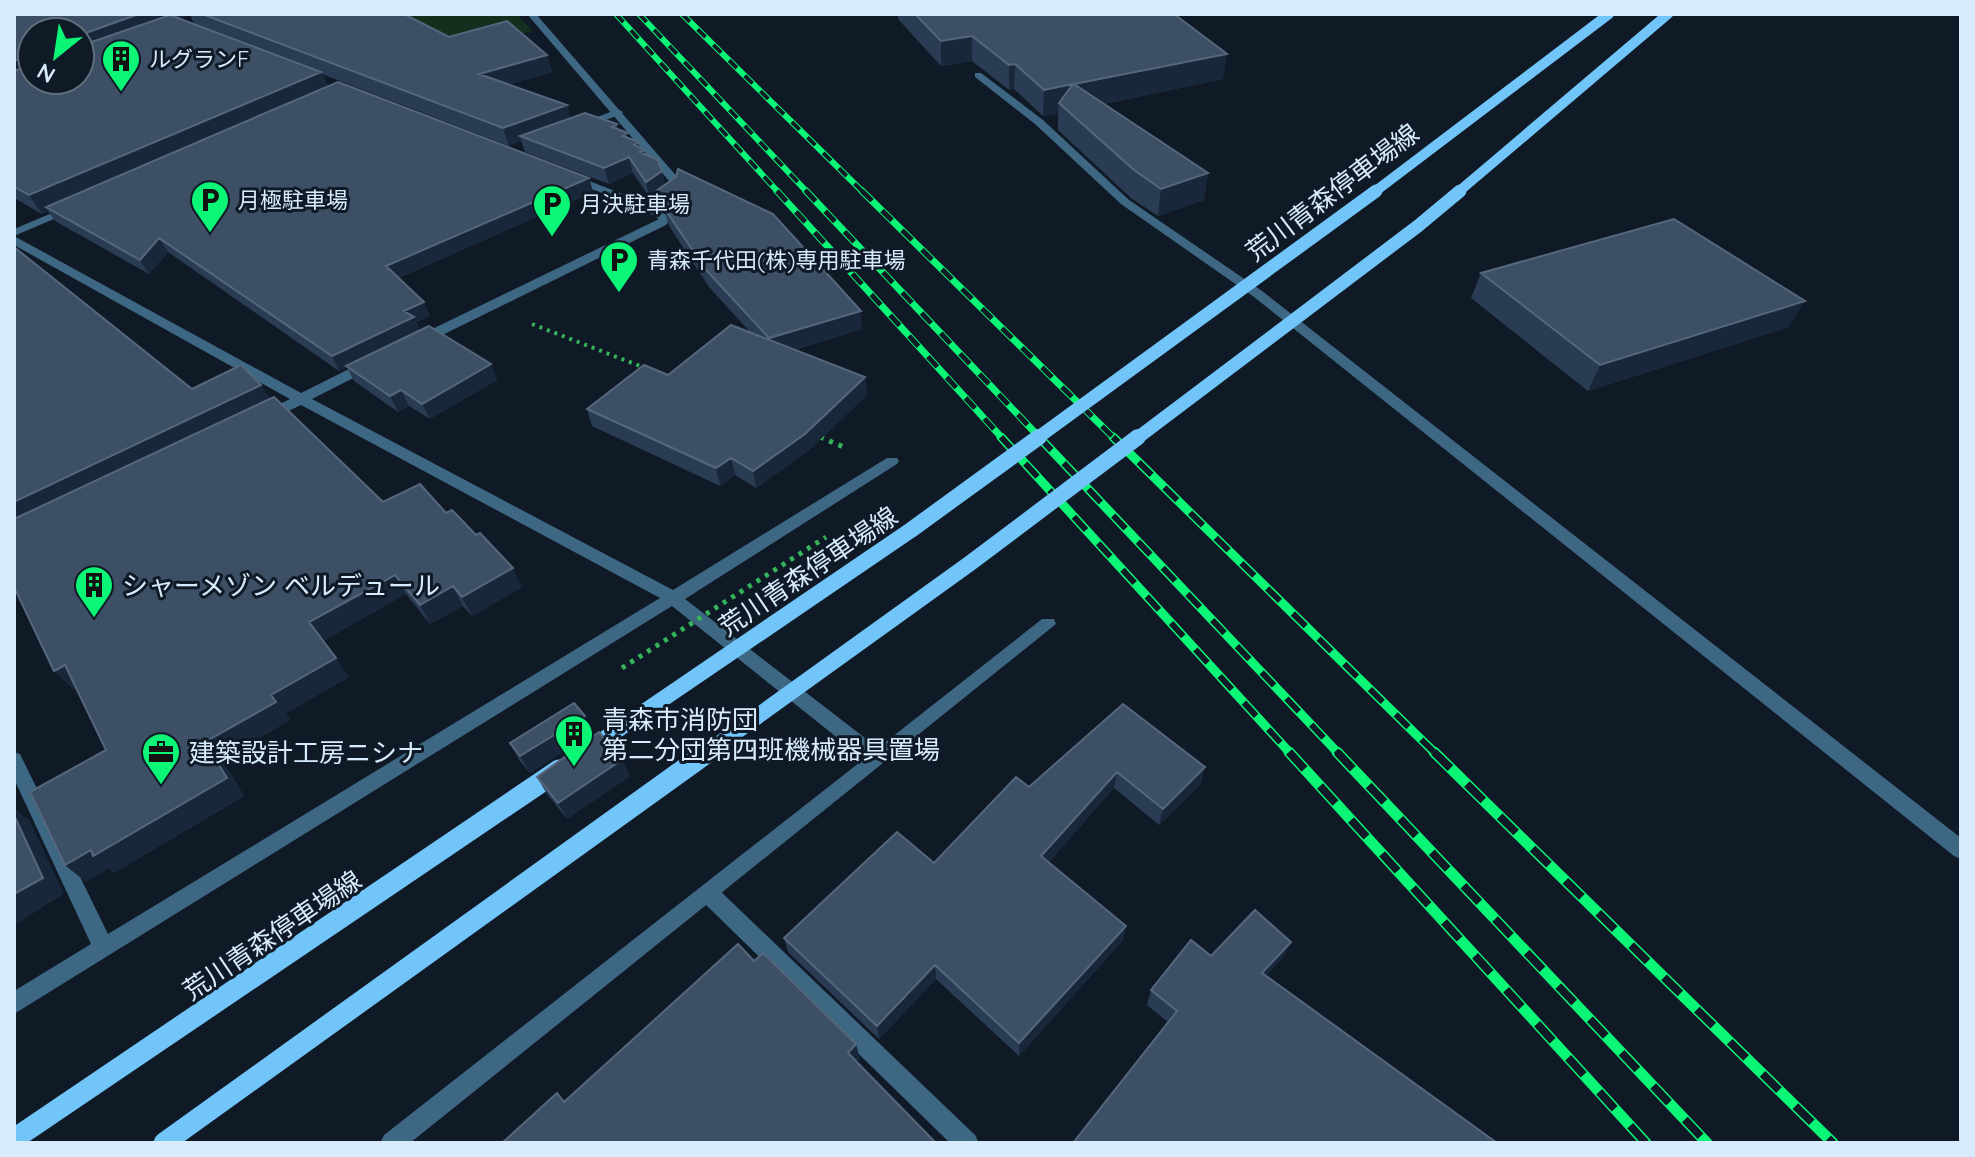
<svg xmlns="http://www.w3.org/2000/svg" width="1975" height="1157" viewBox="0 0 1975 1157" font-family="Quicksand,'Noto Sans JP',sans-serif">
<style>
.green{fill:#142f1d}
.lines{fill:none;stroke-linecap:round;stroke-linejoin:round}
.path-far1{stroke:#35b35b;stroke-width:4;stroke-dasharray:3 5;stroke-linecap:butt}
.path{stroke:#35b35b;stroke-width:5;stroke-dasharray:4 6;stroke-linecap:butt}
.service{fill:#3d6783;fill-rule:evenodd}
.minor{fill:#3d6783;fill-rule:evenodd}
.rail-far3-casing{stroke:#0bf577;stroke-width:6}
.rail-far2-casing{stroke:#0bf577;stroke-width:7}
.rail-far1-casing{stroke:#0bf577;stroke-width:9}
.rail-casing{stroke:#0bf577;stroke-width:11}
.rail-far3{stroke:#101a26;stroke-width:4;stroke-dasharray:11;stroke-linecap:butt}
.rail-far2{stroke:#101a26;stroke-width:5;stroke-dasharray:14;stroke-linecap:butt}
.rail-far1{stroke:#101a26;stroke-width:6;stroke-dasharray:18;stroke-linecap:butt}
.rail{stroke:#101a26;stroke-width:8;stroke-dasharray:23;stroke-linecap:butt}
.path-bridge{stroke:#35b35b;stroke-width:5;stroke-dasharray:4 6;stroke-linecap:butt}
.secondary-bridge-far3{stroke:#72c5f9;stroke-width:10}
.secondary-bridge-far2{stroke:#72c5f9;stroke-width:13}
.secondary-bridge-far1{stroke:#72c5f9;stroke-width:16}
.secondary-bridge{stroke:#72c5f9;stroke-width:21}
.wall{fill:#2a3c53;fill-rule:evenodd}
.shaded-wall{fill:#182739}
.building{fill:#3d4f65;stroke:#55677d;stroke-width:2}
.labels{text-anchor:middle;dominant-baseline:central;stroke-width:6;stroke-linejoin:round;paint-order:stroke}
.far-poi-label{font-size:22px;fill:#d7ebfd;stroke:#101a26;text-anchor:start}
.street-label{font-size:26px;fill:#d7ebfd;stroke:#101a26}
.poi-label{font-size:26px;fill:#d7ebfd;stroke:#101a26;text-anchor:start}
</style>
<rect width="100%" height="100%" fill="#101a26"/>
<path class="green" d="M380,14H510L518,16L533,31L447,54Z"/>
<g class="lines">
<path class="path-far1" d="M532,324L645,368
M819,436L825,439"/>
<path class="path" d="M820,437L846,448"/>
<path class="service" d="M975,73H981L1043,120L1129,200L1262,291L1961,838V859L1954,856L1254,297L1121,204L1035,124L975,77Z
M618,109L623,112L622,114L583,128L574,126Z
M71,205L75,206V210L14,236V229Z
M709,885L716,887L975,1135L979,1143H950L702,901L699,894L702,887Z"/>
<path class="minor" d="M527,14H536L679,179L680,190L671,198L661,196L669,189V181Z
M566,175H574L653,206L671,218L666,225L426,343H416V337L659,219L645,210L566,179Z
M14,236L301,393L363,362H373V368L312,399L673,590L887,458H897L899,461L897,464L685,599L878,748L1042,619H1054L1056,624L410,1143H380L384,1135L864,759L672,606L14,1014V991L91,944L14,779V752L20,754L108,934L660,598L301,405L272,419H262L260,416L262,413L290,399L14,245Z"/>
<g class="rail-far3-casing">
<path id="rail-far3" d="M616,14L779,193
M639,14L808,193
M682,14L864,193"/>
</g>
<g class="rail-far2-casing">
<path id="rail-far2" d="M777,191L1003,439
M806,191L1041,439
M862,191L1115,439"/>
</g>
<g class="rail-far1-casing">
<path id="rail-far1" d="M1001,437L1291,754
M1039,437L1339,754
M1113,437L1436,754"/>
</g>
<g class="rail-casing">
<path id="rail" d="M1289,752L1646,1143
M1337,752L1707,1143
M1434,752L1833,1143"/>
</g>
<use href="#rail-far3" class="rail-far3"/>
<use href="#rail-far2" class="rail-far2"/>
<use href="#rail-far1" class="rail-far1"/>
<use href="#rail" class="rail"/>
<path class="path-bridge" d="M622,668L826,537"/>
<path class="secondary-bridge-far3" d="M1373,193L1609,14
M1457,193L1668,14"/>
<path class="secondary-bridge-far2" d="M1036,439L1376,191
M1136,439L1418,226L1460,191"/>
<path class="secondary-bridge-far1" d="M588,750L911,530L1039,437
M705,754L969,564L1138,437"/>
<path class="secondary-bridge" d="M14,1139L559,770
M164,1143L708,752"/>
</g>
<path class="wall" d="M14,14L160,18L170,15L167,14H404L449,37L547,55L552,72L508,85L567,105L570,118L617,124L618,129L640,148L647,155L665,185L862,329L794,350L865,377L867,395L808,451L756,488L735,475L720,486L592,426L587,409L668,375L751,333L709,287L669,226L665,212L661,209L657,194L650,198L633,173L609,184L525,152L521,141L509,146L322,74L328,86L589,178L593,192L398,278L430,316L416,322L420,331L491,364L497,380L430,419L409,406L398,412L354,381L347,367L339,371L168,252L149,274L55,221L48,211L42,214L14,198ZM190,15L194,24L180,18Z
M898,14H1174L1223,79L1104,104L1208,173L1204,200L1158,216L1131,198L1058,130V113L1043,116L1014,89L1009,90L972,61L941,66L898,19Z
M1481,273L1789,327L1588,391L1471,298Z
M261,385L270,399L383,502L446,513L522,587L472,616L463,606L430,624L406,594L323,641L349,677L286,713L290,720L222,760L244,796L114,873L108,868L86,882L65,865L106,750L76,688L73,689L192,389Z
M1123,704L1201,784L1159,825L1114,788L1049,862L1126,926L1123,940L1019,1056L936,979L879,1039L788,952L784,938L934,863L1029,787Z
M585,716L592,733L530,773L519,760L510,743Z
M630,776L567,819L547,794L537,777Z
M1284,957L1168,1022L1147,1005L1151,990Z"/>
<path class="shaded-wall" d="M139,14H158L163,25L80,56V35Z
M177,14H189L190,15L179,19Z
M972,36V61L941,66V41Z
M1227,54L1223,79L1073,110L1074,84Z
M547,55L552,72L484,92L479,74Z
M23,57L32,72L14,81V61Z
M1015,64L1014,89L1009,90V65Z
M321,72L329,89L46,207L48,211L42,214L29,195Z
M1073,84L1059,103L1058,113L1043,116L1044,90Z
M567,105L572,123L520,136L521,141L509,146L503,128Z
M629,157L633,173L609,184L604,168Z
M662,171L666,187L656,191L657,194L650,198L646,182Z
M1208,173L1204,200L1158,216L1161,189Z
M589,178L593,192L392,280L386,266Z
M159,238L168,252L149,274L140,260Z
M1805,301L1789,327L1588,391L1600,365Z
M424,302L430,316L416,322L420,332L339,371L332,356L404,311Z
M861,311L862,329L772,356L769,338Z
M491,364L497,380L430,419L422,404Z
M865,377L867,395L808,451L756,488L753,471Z
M261,385L273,404L14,530V502Z
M401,390L409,406L398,412L390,396Z
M731,458L735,475L720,486L716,468Z
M513,568L522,587L472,616L462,597Z
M395,575L406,594L323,641L309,622Z
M453,586L463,606L430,624L420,605Z
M336,658L349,677L286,713L290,720L222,760L244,796L114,873L108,868L86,882L65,865L205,742L271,695Z
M65,665L84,684L73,689L54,671Z
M585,716L592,733L530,773L520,756Z
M623,759L630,776L567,819L558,803Z
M1205,767L1201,784L1159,825L1163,809Z
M1117,772L1114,788L1040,872L1041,856Z
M14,808L30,821L64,894L14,925Z
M1126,926L1123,940L1019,1056V1043Z
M1291,942L1284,957L1255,988L1262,973Z
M935,965L936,979L879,1039L877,1026Z
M856,1044L860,1059L851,1068L848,1053Z"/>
<path class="building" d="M14,14H139L80,35V32H32V80H80V46L170,15L321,72L29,195L14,187V71L26,67L29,63L23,57L14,61Z
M202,14H404L449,37L507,21L547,55L479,74L567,105L503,128Z
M915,14H1174L1227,54L1074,84L1208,173L1161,189L1134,170L1059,103L1073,84L1044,90L1015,64L1009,65L972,36L941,41Z
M338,82L589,178L386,266L424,302L404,311L414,317L332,356L159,238L140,260L46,207Z
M585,113L617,124L612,127L628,133L623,136L639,142L634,145L645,150L640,152L658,160L662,171L646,182L629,157L604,168L520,136Z
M678,169L773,214L861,311L769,338L705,269L665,209L670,200L656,191L676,177Z
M1674,219L1805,301L1600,365L1481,273Z
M14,247L192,389L241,365L261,385L14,502Z
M731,325L865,377L805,434L753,471L731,458L716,468L587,409L644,365L668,375Z
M429,326L491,364L422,404L401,390L390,396L346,366Z
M274,397L383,502L420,484L446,513L452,510L476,535L480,533L513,568L462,597L453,586L420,605L395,575L309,622L336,658L271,695L276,702L205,742L227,778L93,856L91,850L65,865L30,792L106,750L65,665L54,671L14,587V519Z
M574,703L585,716L520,756L510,743Z
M1123,704L1205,767L1163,809L1117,772L1041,856L1126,926L1019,1043L935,965L877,1026L784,938L897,832L934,863L1016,777L1029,787Z
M599,732L623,759L558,803L537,777Z
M14,815L43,878L14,894Z
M1255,910L1291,942L1262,973L1497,1143H1073L1177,1011L1151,990L1191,940L1211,956Z
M738,944L754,961L763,953L856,1044L848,1053L936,1143H502L557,1093L564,1102Z"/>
<defs>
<g id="building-pin" transform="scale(2)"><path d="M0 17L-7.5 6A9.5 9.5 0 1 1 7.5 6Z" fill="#0bf577" stroke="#101a26"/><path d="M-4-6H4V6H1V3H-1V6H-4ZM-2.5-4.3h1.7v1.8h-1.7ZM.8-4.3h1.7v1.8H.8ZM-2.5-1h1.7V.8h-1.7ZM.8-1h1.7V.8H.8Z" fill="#111"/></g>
<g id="parking-pin" transform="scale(2)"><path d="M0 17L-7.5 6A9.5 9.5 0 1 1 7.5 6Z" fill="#0bf577" stroke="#101a26"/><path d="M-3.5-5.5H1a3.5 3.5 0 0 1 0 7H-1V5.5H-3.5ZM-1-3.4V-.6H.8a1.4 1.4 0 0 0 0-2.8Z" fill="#111"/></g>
<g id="office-pin" transform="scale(2)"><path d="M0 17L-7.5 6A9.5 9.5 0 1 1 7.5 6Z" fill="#0bf577" stroke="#101a26"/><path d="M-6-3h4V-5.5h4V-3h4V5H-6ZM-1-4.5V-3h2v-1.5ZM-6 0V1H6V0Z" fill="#111"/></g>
</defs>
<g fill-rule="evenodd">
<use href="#building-pin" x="121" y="59"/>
<use href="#parking-pin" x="210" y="200"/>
<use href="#parking-pin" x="552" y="204"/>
<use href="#parking-pin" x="619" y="260"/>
<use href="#building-pin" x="94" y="585"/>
<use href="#building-pin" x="574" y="734"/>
<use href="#office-pin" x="161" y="752"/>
</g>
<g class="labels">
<g class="far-poi-label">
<text x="149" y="59">ルグランF</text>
<text x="238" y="200">月極駐車場</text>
<text x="580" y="204">月決駐車場</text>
<text x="647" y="260">青森千代田(株)専用駐車場</text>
</g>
<g class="street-label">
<text transform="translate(1332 192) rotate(-37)">荒川青森停車場線</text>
<text transform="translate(808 571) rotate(-34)">荒川青森停車場線</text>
<text transform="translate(272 935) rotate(-34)">荒川青森停車場線</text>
</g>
<g class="poi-label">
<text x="122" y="585">シャーメゾン ベルデュール</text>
<text x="602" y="719">青森市消防団<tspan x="602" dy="30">第二分団第四班機械器具置場</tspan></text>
<text x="189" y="752">建築設計工房ニシナ</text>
</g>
</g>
<rect width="1975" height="1157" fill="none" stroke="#d7ebfd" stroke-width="32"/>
<g transform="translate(56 56) rotate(210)"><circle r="38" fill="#101a26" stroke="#606e7c" stroke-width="2"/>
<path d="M0-6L14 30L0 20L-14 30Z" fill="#0bf577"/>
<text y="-12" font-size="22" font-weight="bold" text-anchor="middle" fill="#d7ebfd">N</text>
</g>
</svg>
